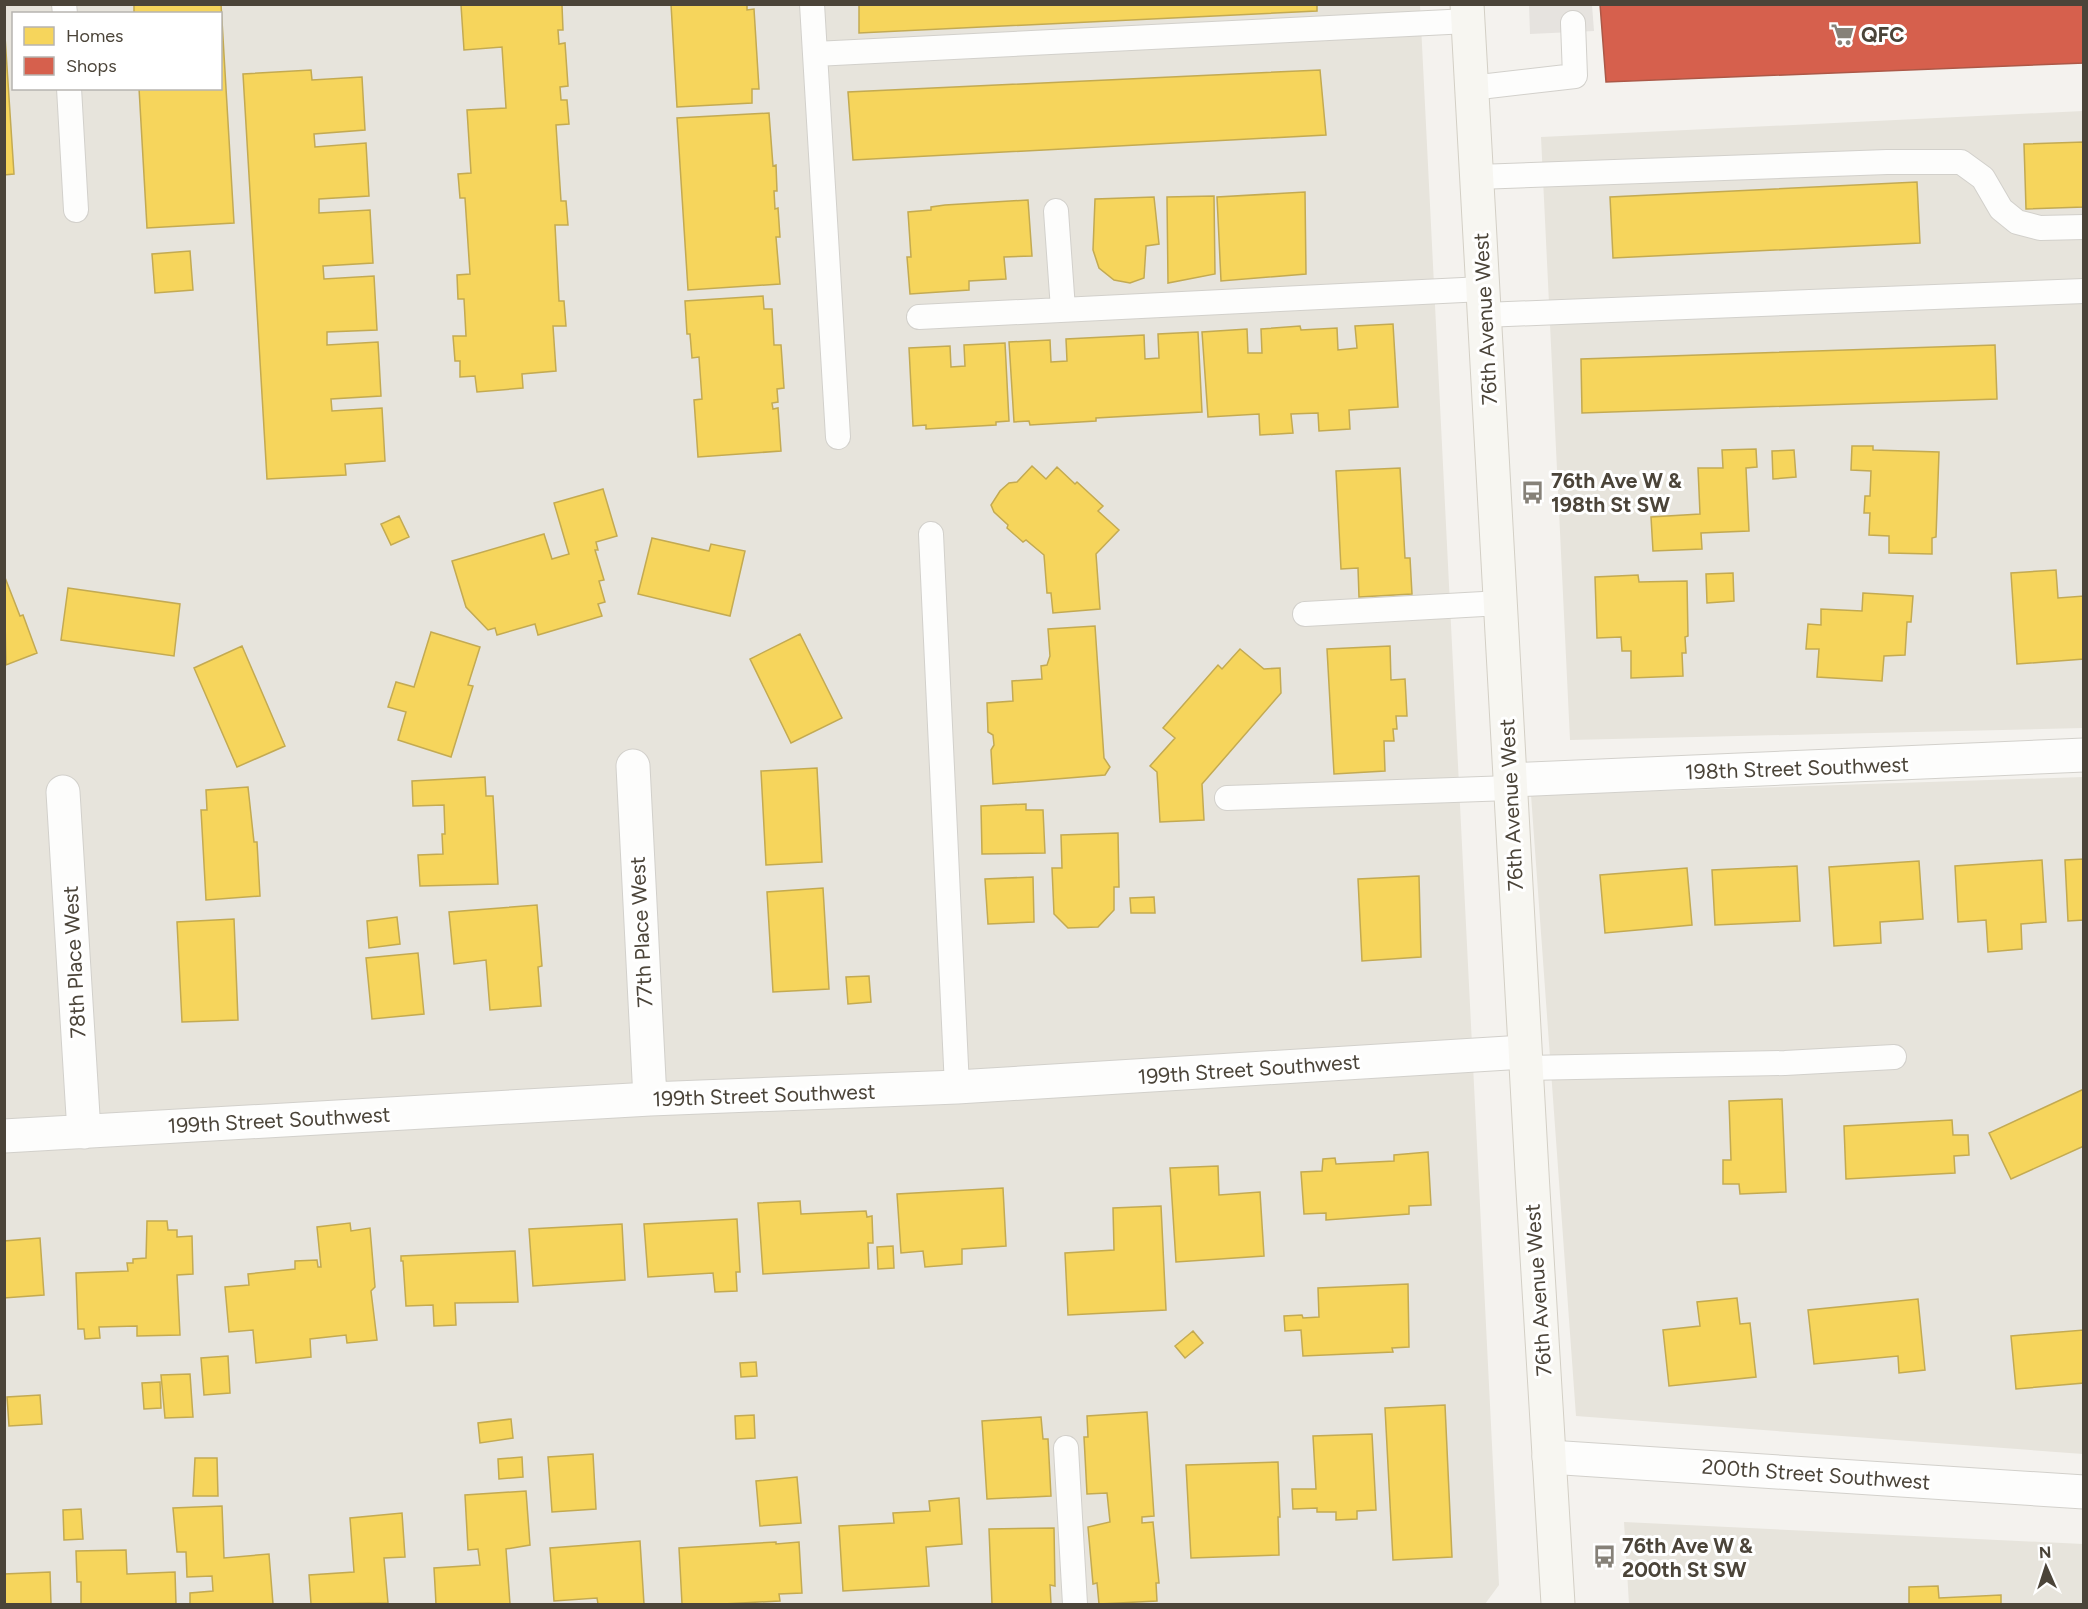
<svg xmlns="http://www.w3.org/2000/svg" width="2088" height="1609" viewBox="0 0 2088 1609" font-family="Figtree,sans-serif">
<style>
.residential{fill:#e7e4dc;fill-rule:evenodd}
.parking{fill:#e6e3df}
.homes{fill:#f6d55c;stroke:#c3aa52;stroke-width:1.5}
.shops{fill:#d6604d;stroke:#ac5847;stroke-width:1.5}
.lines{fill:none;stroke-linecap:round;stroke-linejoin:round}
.lane-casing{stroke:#d2d0cb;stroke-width:26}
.street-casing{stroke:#d2d0cb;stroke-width:35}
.secondary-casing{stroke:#d3cfc5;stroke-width:35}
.lane{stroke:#fdfdfc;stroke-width:24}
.street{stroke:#fdfdfc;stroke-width:33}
.secondary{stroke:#f7f6f1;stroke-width:33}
.labels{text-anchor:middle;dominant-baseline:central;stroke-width:6;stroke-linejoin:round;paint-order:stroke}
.poi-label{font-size:21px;font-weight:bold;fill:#4b4439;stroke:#fff;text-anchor:start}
.street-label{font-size:21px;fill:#4b4439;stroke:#fff}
</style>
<rect width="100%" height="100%" fill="#f4f2ee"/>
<path class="residential" d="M 5,5 L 1420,5 L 1499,1585 L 1485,1604 L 5,1604 ZM 14,14 L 220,14 L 220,88 L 14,88 Z
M 2083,111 L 2083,728 L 1570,740 L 1541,137 Z
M 2083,777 L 2083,1454 L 1576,1416 L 1531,795 Z
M 1624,1522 L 2083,1544 L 2083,1604 L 1629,1604 Z"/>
<path class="parking" d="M 1529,5 L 1592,5 L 1594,31 L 1530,34 Z"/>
<path class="homes" d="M 134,4 L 221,4 L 234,223 L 147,228 L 139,88 L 220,88 L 220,14 L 134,14 Z
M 448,4 L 562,5 L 563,30 L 558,30 L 559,44 L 565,43 L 568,86 L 560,87 L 561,100 L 567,100 L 569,124 L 556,125 L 561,201 L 566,201 L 568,225 L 555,225 L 559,301 L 564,301 L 566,326 L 553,326 L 556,371 L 522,374 L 523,388 L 477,392 L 475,376 L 460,377 L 460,361 L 455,361 L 453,336 L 466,336 L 464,299 L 458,299 L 457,275 L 470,274 L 465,198 L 460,198 L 458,174 L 471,173 L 467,110 L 506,108 L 502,47 L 464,50 L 461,5 Z
M 671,4 L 747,4 L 747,10 L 754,9 L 759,89 L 752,89 L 752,103 L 677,107 Z
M 859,4 L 1317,4 L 1317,11 L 859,33 Z
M 4,21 L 14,174 L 4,175 Z
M 311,70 L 312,80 L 362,77 L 365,130 L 314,134 L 315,147 L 366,143 L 369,196 L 319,199 L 319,213 L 370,210 L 373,263 L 323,266 L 324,279 L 374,276 L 377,330 L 327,332 L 327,345 L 378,342 L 381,396 L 331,399 L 332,411 L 382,408 L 385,461 L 345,464 L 346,475 L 267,479 L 243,74 Z
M 1320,70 L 1326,135 L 853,160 L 848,92 Z
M 769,113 L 773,166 L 776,165 L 777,191 L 774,191 L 775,209 L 778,208 L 780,237 L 776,237 L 780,284 L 688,290 L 677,118 Z
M 2084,142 L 2084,207 L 2026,209 L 2024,144 Z
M 1917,182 L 1920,243 L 1613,258 L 1610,197 Z
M 1305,192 L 1306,274 L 1221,281 L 1217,197 Z
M 1214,196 L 1215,274 L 1168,283 L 1167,197 Z
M 1154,197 L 1159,244 L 1146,246 L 1144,278 L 1130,283 L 1114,280 L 1099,268 L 1093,250 L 1095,199 Z
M 1028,200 L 1032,256 L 1004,257 L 1006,279 L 969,281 L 969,290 L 910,294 L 907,257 L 911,257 L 908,212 L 931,210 L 931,207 L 945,205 Z
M 190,251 L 193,290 L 155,293 L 152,254 Z
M 763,296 L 764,309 L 772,309 L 774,345 L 781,345 L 784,388 L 777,389 L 778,402 L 772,403 L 773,409 L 778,408 L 781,451 L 698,457 L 694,400 L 702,399 L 699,357 L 692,358 L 690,334 L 687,334 L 685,301 Z
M 1393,324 L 1398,407 L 1349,410 L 1350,429 L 1319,431 L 1318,413 L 1291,414 L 1293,433 L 1260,435 L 1259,414 L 1208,417 L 1202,332 L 1247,329 L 1248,353 L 1262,353 L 1261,329 L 1300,326 L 1301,330 L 1337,328 L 1338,350 L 1357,348 L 1355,326 Z
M 1198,332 L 1202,412 L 1096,418 L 1096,421 L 1030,425 L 1029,421 L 1014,422 L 1009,342 L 1050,340 L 1051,362 L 1067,361 L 1066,339 L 1144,335 L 1145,359 L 1159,358 L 1158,334 Z
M 1005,343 L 1009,421 L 996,422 L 996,425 L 926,429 L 926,425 L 913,426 L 909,348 L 950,346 L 951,367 L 965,366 L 964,345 Z
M 1995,345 L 1997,399 L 1582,413 L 1581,359 Z
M 1852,446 L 1873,446 L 1873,450 L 1939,452 L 1936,537 L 1932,538 L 1932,554 L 1889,553 L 1889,536 L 1869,535 L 1870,513 L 1864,513 L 1865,496 L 1870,496 L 1871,471 L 1851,470 Z
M 1756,449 L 1757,467 L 1746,468 L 1749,531 L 1701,533 L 1702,549 L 1653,551 L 1651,517 L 1700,514 L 1698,468 L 1723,468 L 1722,450 Z
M 1794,450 L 1796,477 L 1773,479 L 1772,451 Z
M 1032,466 L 1046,479 L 1057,467 L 1075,484 L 1077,482 L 1103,506 L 1098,511 L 1119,530 L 1096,554 L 1100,609 L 1053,613 L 1051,593 L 1047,593 L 1044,555 L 1026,540 L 1023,542 L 1007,528 L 1008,525 L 994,512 L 991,505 L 1000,491 L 1009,483 L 1017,482 Z
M 1400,468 L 1405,558 L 1410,558 L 1412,594 L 1359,597 L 1358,568 L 1341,569 L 1336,471 Z
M 603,489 L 617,536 L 596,542 L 598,550 L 595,550 L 604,580 L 599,581 L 605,602 L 598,604 L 602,616 L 538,635 L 535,624 L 497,635 L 495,628 L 488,630 L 466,607 L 452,561 L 544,534 L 552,559 L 569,554 L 554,503 Z
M 399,516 L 409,537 L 391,545 L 381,524 Z
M 652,538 L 709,551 L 711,544 L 745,551 L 730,616 L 638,594 Z
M 2056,570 L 2058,598 L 2084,596 L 2084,659 L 2017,664 L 2011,573 Z
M 1733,573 L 1734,601 L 1707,603 L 1706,574 Z
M 4,575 L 20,616 L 23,615 L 37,653 L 6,665 Z
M 1638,575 L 1639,582 L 1687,581 L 1688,636 L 1685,637 L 1686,653 L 1682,653 L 1683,676 L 1631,678 L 1631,651 L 1622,651 L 1621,637 L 1597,638 L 1595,577 Z
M 68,588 L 180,604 L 174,656 L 61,640 Z
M 1863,593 L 1913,596 L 1911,622 L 1907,622 L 1905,655 L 1884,656 L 1882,681 L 1817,677 L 1819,649 L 1806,649 L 1808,624 L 1821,625 L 1821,609 L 1862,611 Z
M 1095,626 L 1104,758 L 1110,767 L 1105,775 L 993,784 L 991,750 L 994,745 L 993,735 L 988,732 L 987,703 L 1013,701 L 1012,681 L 1042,679 L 1041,666 L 1047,665 L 1050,656 L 1048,629 Z
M 431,632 L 480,647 L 468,685 L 473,686 L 451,757 L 398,740 L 406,712 L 388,707 L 396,682 L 414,687 Z
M 800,634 L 842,718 L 791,743 L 750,659 Z
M 242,646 L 285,746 L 237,767 L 194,668 Z
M 1390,646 L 1391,680 L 1405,679 L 1407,716 L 1396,716 L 1397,729 L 1393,729 L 1394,741 L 1384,741 L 1385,771 L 1334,774 L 1327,649 Z
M 1240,649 L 1264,669 L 1280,668 L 1281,693 L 1202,784 L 1204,820 L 1160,822 L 1157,772 L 1150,766 L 1175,738 L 1163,728 L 1218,665 L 1222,669 Z
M 817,768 L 822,862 L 766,865 L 761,771 Z
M 485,777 L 486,796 L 493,796 L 498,884 L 420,886 L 418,855 L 443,854 L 442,834 L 445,834 L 444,805 L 413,806 L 412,781 Z
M 248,787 L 254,842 L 257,842 L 260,896 L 206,900 L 201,810 L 207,810 L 206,790 Z
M 1026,804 L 1026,810 L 1043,810 L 1045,853 L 982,854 L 981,806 Z
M 1118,833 L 1119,887 L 1114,887 L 1114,910 L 1098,927 L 1068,928 L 1054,914 L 1052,868 L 1062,868 L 1061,835 Z
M 2084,859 L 2084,920 L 2068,921 L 2065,860 Z
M 2042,860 L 2046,922 L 2021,924 L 2022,949 L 1988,952 L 1986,920 L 1958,922 L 1955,866 Z
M 1919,861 L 1923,919 L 1880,922 L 1881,943 L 1834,946 L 1829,867 Z
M 1797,866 L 1800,921 L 1715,925 L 1712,870 Z
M 1687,868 L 1692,925 L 1605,933 L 1600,875 Z
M 1419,876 L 1421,957 L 1362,961 L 1358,879 Z
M 1033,877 L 1034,922 L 988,924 L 985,879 Z
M 823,888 L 829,989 L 773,992 L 767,892 Z
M 1154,897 L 1155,913 L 1131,913 L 1130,898 Z
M 537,905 L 542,966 L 538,967 L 541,1006 L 490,1010 L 486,960 L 454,964 L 449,912 Z
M 397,917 L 400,944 L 369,948 L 367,921 Z
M 234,919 L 238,1020 L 182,1022 L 177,922 Z
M 418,953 L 424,1014 L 372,1019 L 366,958 Z
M 869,976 L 871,1002 L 848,1004 L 846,977 Z
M 2084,1089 L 2084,1146 L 2011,1179 L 1989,1133 Z
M 1782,1099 L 1786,1192 L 1740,1194 L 1739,1184 L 1723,1184 L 1723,1160 L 1731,1160 L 1729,1101 Z
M 1952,1120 L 1953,1135 L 1968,1135 L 1969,1155 L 1954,1156 L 1955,1173 L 1846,1179 L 1844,1126 Z
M 1428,1152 L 1431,1205 L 1409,1206 L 1409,1214 L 1326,1220 L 1326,1213 L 1304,1214 L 1301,1172 L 1322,1171 L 1323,1159 L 1335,1158 L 1336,1164 L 1394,1161 L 1394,1155 Z
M 1218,1166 L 1219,1195 L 1260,1192 L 1264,1256 L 1176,1262 L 1170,1168 Z
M 1003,1188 L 1006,1246 L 962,1249 L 962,1264 L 925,1267 L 923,1251 L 901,1253 L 897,1194 Z
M 800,1201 L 801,1214 L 866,1211 L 867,1217 L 872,1216 L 873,1243 L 868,1243 L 869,1268 L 763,1274 L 758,1203 Z
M 1161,1206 L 1166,1310 L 1068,1315 L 1065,1253 L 1114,1250 L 1113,1208 Z
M 737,1219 L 740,1272 L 736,1272 L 737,1291 L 715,1292 L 713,1273 L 648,1277 L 644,1224 Z
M 147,1221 L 167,1221 L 168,1230 L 177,1230 L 177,1237 L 192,1236 L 193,1274 L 177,1275 L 180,1335 L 137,1336 L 137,1326 L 99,1327 L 100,1338 L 85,1339 L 84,1329 L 78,1329 L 76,1273 L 128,1271 L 127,1263 L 133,1263 L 133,1259 L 146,1258 Z
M 350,1223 L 351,1231 L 370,1228 L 375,1287 L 371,1291 L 377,1340 L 347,1343 L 346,1335 L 310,1339 L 311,1357 L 256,1363 L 253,1330 L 229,1332 L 225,1287 L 249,1285 L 248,1274 L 295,1269 L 295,1261 L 317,1260 L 318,1267 L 321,1267 L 317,1227 Z
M 622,1224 L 625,1280 L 533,1286 L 529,1229 Z
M 40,1238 L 44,1295 L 4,1298 L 4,1241 Z
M 893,1246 L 894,1268 L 878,1269 L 877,1247 Z
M 515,1251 L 518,1302 L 455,1303 L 456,1325 L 434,1326 L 433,1305 L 406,1306 L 403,1261 L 401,1261 L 401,1256 Z
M 1408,1284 L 1409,1347 L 1392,1348 L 1393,1352 L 1303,1356 L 1301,1330 L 1285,1331 L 1284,1316 L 1302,1315 L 1303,1318 L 1319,1317 L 1318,1288 Z
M 1737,1298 L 1740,1324 L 1750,1323 L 1756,1377 L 1669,1386 L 1663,1330 L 1700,1326 L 1697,1302 Z
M 1918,1299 L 1925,1370 L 1899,1373 L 1898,1356 L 1814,1364 L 1808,1310 Z
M 2084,1330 L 2084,1383 L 2016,1389 L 2011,1336 Z
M 1193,1331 L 1203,1343 L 1185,1358 L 1175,1346 Z
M 228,1356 L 230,1393 L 204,1395 L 201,1358 Z
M 756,1362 L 757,1376 L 741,1377 L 740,1363 Z
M 190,1374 L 193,1417 L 165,1418 L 161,1375 Z
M 160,1382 L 161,1408 L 144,1409 L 142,1383 Z
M 40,1395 L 42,1424 L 9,1426 L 7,1397 Z
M 1445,1405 L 1452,1557 L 1393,1560 L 1385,1408 Z
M 1147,1412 L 1154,1516 L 1142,1517 L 1142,1523 L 1153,1522 L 1159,1583 L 1156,1583 L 1157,1601 L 1099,1604 L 1097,1583 L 1093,1584 L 1088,1527 L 1110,1522 L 1107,1493 L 1087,1494 L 1084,1437 L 1088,1437 L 1087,1416 Z
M 754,1415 L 755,1438 L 736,1439 L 735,1416 Z
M 1041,1417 L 1043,1439 L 1048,1439 L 1051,1496 L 987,1499 L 982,1421 Z
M 511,1419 L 513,1438 L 480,1443 L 478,1423 Z
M 1372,1434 L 1376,1510 L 1357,1511 L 1357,1519 L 1336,1520 L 1336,1512 L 1317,1512 L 1317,1508 L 1293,1509 L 1292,1489 L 1316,1489 L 1313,1436 Z
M 593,1454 L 596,1509 L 552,1512 L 548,1457 Z
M 522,1457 L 523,1477 L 499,1479 L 498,1459 Z
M 195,1458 L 217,1458 L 218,1496 L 193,1496 Z
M 1278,1462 L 1280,1517 L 1278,1517 L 1279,1555 L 1191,1558 L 1186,1465 Z
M 797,1477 L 801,1523 L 760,1526 L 756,1481 Z
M 526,1491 L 530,1545 L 506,1549 L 510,1604 L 436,1604 L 434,1568 L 480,1565 L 478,1549 L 468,1550 L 465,1495 Z
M 959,1498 L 962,1544 L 926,1547 L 929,1586 L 843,1591 L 839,1526 L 894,1523 L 893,1513 L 930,1511 L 929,1501 Z
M 222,1506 L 224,1558 L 269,1554 L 273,1604 L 190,1604 L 190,1593 L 213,1591 L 212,1576 L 187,1577 L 186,1552 L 177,1552 L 173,1508 Z
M 81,1509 L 83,1539 L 64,1540 L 63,1510 Z
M 402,1513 L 405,1557 L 384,1558 L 388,1603 L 311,1604 L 309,1575 L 354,1572 L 350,1518 Z
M 1054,1528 L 1055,1586 L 1050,1585 L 1051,1604 L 992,1604 L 989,1529 Z
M 640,1541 L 644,1604 L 598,1604 L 597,1598 L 554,1601 L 550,1548 Z
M 776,1542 L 776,1544 L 799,1542 L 802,1593 L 779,1594 L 780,1601 L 723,1604 L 682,1604 L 679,1548 Z
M 126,1550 L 127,1574 L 175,1572 L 176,1604 L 81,1604 L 81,1582 L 77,1582 L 76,1551 Z
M 50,1572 L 51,1604 L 4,1604 L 4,1574 Z
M 1938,1586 L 1939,1598 L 2001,1595 L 2001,1604 L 1909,1604 L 1909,1587 Z"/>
<path class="shops" d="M 1600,4 L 2084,4 L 2084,63 L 1606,82 Z"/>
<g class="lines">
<defs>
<path id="lane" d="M 64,4 L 65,14
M 812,4 L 838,437
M 815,54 L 1468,21
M 69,88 L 76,210
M 1471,88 L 1575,76 L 1573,23
M 1477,177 L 1887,162 L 1961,162 L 1983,178 L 2001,209 L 2017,222 L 2040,228 L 2084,227
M 1056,211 L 1063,309
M 1484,315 L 2084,291
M 919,317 L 1483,289
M 931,534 L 957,1087
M 1305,614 L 1501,603
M 1227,798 L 1510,788
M 1525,1068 L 1785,1063 L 1894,1057
M 1066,1448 L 1075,1604"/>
<path id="street" d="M 633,766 L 650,1099
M 1510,780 L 2084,755
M 63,792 L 84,1132
M 4,1136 L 650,1099 L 957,1087 L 1524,1052
M 1549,1457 L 2084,1492"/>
<path id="secondary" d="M 1467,4 C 1498,538 1524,1071 1558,1604"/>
</defs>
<use href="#lane" class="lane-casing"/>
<use href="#street" class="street-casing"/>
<use href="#secondary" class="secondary-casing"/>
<use href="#lane" class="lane"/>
<use href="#street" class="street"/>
<use href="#secondary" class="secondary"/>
</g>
<defs>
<symbol id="supermarket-bare" viewBox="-9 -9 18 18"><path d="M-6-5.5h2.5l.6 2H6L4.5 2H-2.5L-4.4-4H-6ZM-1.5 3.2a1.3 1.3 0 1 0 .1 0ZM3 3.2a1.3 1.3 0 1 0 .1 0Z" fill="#868178" stroke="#fff" stroke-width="2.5" paint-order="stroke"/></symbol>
<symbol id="bus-bare" viewBox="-9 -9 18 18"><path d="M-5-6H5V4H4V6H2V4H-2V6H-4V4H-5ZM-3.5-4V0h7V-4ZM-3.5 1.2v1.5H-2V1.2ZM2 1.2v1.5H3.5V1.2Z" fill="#868178" stroke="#fff" stroke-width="2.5" paint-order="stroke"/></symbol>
</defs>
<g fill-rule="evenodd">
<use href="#supermarket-bare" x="1826" y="18" width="33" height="33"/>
<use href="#bus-bare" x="1516" y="476" width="33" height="33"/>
<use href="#bus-bare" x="1588" y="1540" width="33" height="33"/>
</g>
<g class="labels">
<g class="poi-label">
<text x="1861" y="34">QFC</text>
<text x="1551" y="480">76th Ave W &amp;<tspan x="1551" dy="24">198th St SW</tspan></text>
<text x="1622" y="1545">76th Ave W &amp;<tspan x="1622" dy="24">200th St SW</tspan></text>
</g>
<g class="street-label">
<text transform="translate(1485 319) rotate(-93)">76th Avenue West</text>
<text transform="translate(1797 768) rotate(-2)">198th Street Southwest</text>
<text transform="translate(1511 805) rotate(-93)">76th Avenue West</text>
<text transform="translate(641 932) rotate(-93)">77th Place West</text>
<text transform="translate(74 962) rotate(-93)">78th Place West</text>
<text transform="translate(1249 1069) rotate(-4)">199th Street Southwest</text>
<text transform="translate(764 1095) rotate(-2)">199th Street Southwest</text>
<text transform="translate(279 1120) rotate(-3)">199th Street Southwest</text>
<text transform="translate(1538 1290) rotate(-94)">76th Avenue West</text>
<text transform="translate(1816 1474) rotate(4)">200th Street Southwest</text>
</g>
</g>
<rect width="2088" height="1609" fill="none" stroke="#4b4439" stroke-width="12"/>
<rect x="12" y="12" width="210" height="78" fill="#ffffff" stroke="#b7b4b0" stroke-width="1.5"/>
<rect x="24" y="27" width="30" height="18" fill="#f6d55c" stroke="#b7b4b0" stroke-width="1.5"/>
<text x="66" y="42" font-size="18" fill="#4b4439">Homes</text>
<rect x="24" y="57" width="30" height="18" fill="#d6604d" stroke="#b7b4b0" stroke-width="1.5"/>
<text x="66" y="72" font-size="18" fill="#4b4439">Shops</text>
<g transform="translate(2046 1567) rotate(357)" stroke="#ffffff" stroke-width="4.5" paint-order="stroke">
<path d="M0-4.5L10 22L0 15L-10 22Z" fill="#4b4439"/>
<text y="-9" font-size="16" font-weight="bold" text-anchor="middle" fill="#4b4439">N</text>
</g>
</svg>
